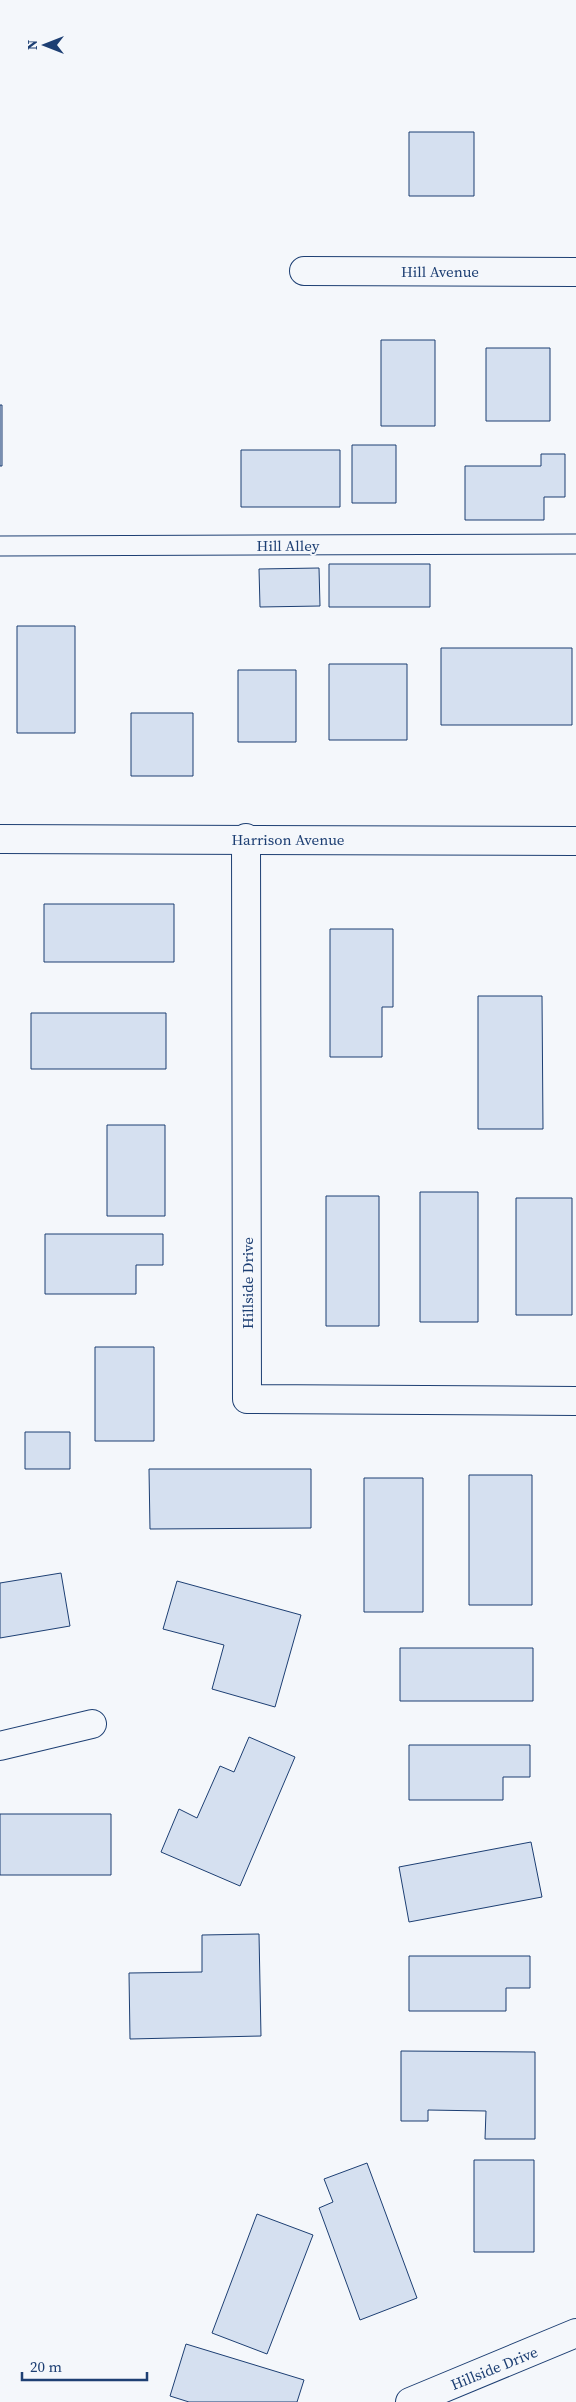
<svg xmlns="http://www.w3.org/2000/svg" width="576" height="2402" viewBox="0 0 576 2402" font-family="'Source Serif 4',serif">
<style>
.building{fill:#d5e0f0;stroke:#1d3f73}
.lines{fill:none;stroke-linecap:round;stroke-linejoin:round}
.service-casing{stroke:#1d3f73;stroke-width:21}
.minor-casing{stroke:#1d3f73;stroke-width:30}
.secondary-casing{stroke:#1d3f73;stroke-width:30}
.service{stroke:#f4f7fb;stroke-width:19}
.minor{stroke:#f4f7fb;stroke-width:28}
.secondary{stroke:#f4f7fb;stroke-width:28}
.labels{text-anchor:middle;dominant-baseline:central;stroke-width:4;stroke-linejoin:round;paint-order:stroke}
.street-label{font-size:15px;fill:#1d3f73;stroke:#f4f7fb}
</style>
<rect width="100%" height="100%" fill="#f4f7fb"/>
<path class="building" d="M 409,132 L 474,132 L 474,196 L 409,196 Z
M 381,340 L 435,340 L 435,426 L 381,426 Z
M 486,348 L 550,348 L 550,421 L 486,421 Z
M 0,405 L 2,405 L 2,466 L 0,466 Z
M 352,445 L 396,445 L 396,503 L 352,503 Z
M 241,450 L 340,450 L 340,507 L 241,507 Z
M 541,454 L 565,454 L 565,497 L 544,497 L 544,520 L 465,520 L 465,466 L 541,466 Z
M 329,564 L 430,564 L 430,607 L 329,607 Z
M 319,568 L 320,606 L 260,607 L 259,569 Z
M 17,626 L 75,626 L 75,733 L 17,733 Z
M 441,648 L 572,648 L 572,725 L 441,725 Z
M 329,664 L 407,664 L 407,740 L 329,740 Z
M 238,670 L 296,670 L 296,742 L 238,742 Z
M 131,713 L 193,713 L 193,776 L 131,776 Z
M 44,904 L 174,904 L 174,962 L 44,962 Z
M 330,929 L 393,929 L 393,1007 L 382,1007 L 382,1057 L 330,1057 Z
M 478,996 L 542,996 L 543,1129 L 478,1129 Z
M 31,1013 L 166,1013 L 166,1069 L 31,1069 Z
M 107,1125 L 165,1125 L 165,1216 L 107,1216 Z
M 420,1192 L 478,1192 L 478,1322 L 420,1322 Z
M 326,1196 L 379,1196 L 379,1326 L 326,1326 Z
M 516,1198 L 572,1198 L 572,1315 L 516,1315 Z
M 45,1234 L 163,1234 L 163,1265 L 136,1265 L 136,1294 L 45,1294 Z
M 95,1347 L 154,1347 L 154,1441 L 95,1441 Z
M 25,1432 L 70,1432 L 70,1469 L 25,1469 Z
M 149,1469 L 311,1469 L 311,1528 L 150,1529 Z
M 469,1475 L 532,1475 L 532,1605 L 469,1605 Z
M 364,1478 L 423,1478 L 423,1612 L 364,1612 Z
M 61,1573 L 70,1626 L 0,1638 L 0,1583 Z
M 177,1581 L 301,1615 L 275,1707 L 212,1689 L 224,1645 L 163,1629 Z
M 400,1648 L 533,1648 L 533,1701 L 400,1701 Z
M 249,1737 L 295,1757 L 240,1886 L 161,1852 L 179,1809 L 197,1818 L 220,1766 L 234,1772 Z
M 409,1745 L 530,1745 L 530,1777 L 503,1777 L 503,1800 L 409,1800 Z
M 0,1814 L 111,1814 L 111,1875 L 0,1875 Z
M 531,1842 L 542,1897 L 409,1922 L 399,1867 Z
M 259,1934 L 261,2036 L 130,2039 L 129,1973 L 202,1972 L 202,1935 Z
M 409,1956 L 530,1956 L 530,1988 L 506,1988 L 506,2011 L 409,2011 Z
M 401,2051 L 535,2052 L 535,2139 L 485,2139 L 486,2111 L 428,2110 L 428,2121 L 401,2121 Z
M 474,2160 L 534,2160 L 534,2252 L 474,2252 Z
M 367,2163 L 417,2298 L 360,2320 L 319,2208 L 333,2202 L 324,2179 Z
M 257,2214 L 313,2235 L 267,2354 L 212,2333 Z
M 186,2344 L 304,2380 L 297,2402 L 189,2402 L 170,2396 Z"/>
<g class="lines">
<defs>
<path id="service" d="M 0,546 L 576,544"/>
<path id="minor" d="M 304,271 L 576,272
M 246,838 L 247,1399 L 576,1401
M 0,1746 L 92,1724
M 410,2402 L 576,2333"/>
<path id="secondary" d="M 0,839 L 576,841"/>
</defs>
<use href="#service" class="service-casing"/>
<use href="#minor" class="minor-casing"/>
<use href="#secondary" class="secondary-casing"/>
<use href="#service" class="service"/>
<use href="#minor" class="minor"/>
<use href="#secondary" class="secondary"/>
</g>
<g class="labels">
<g class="street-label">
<text x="440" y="271">Hill Avenue</text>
<text x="288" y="545">Hill Alley</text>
<text x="288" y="839">Harrison Avenue</text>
<text transform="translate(247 1283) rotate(-90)">Hillside Drive</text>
<text transform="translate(494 2368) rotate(-22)">Hillside Drive</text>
</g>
</g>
<g transform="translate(45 45) rotate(270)" stroke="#f4f7fb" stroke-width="4" paint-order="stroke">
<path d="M0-4L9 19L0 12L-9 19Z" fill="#1d3f73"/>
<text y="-8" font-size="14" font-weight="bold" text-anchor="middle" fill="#1d3f73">N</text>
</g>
<path d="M22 2372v8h125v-8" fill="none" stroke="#1d3f73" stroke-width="2.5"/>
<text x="30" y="2372" font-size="15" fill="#1d3f73" stroke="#f4f7fb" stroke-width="4" paint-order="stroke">20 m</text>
</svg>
